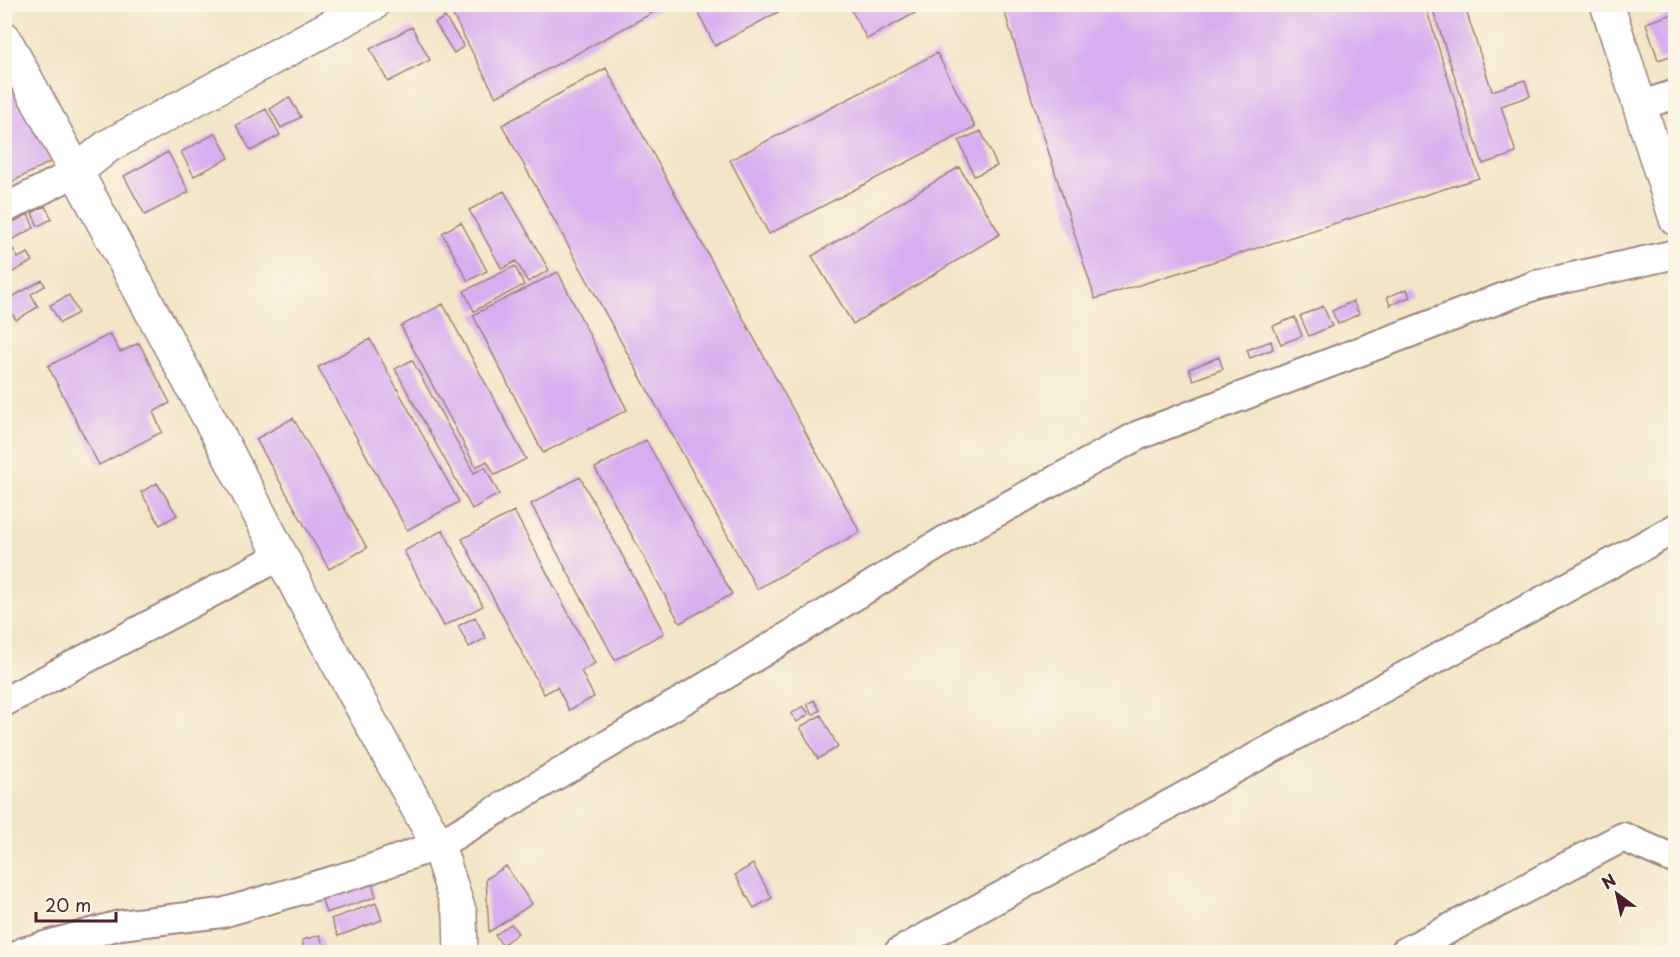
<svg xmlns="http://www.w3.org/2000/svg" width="1680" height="957" viewBox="0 0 1680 957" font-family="'Playpen Sans',sans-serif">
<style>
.building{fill:#d7aef0}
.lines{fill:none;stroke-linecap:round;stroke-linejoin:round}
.minor-casing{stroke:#9e827a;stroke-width:32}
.tertiary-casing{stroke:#9e827a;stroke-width:36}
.minor{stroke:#fff;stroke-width:28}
.tertiary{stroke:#fff;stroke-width:33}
</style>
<rect width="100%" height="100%" fill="#fcf5e5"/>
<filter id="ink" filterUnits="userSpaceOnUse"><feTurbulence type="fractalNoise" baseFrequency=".0167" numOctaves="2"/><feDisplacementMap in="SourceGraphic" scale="12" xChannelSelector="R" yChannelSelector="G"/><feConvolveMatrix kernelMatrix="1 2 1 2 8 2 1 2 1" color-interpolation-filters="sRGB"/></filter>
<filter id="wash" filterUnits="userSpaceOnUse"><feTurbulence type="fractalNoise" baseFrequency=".008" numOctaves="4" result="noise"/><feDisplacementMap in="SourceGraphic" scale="24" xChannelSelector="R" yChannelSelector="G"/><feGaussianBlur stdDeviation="1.35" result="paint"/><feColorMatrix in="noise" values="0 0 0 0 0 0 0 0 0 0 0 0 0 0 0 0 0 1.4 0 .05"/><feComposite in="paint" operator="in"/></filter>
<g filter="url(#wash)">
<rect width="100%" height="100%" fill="#f2e5c8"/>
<g id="blocks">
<path class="building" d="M 447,4 L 669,4 L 496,97 Z
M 694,4 L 793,4 L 715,46 Z
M 848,4 L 932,4 L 867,39 Z
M 1002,4 L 1425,4 L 1479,178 L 1095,299 Z
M 1431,4 L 1464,4 L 1492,91 L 1525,80 L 1530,96 L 1501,106 L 1516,153 L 1483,164 Z
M 1676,13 L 1676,54 L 1658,60 L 1646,23 Z
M 445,17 L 464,46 L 454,53 L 435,23 Z
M 412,27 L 430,60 L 388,82 L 370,49 Z
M 937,53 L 975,127 L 769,234 L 730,160 Z
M 4,67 L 54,160 L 4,186 Z
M 606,68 L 860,532 L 757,589 L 502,125 Z
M 289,97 L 301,117 L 281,128 L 270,109 Z
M 266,109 L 280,135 L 251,151 L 236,125 Z
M 981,131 L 997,166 L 974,176 L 959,141 Z
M 216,133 L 229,158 L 194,176 L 181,152 Z
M 168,152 L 189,192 L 145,215 L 124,176 Z
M 959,167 L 1000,234 L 853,324 L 812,256 Z
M 504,191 L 549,270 L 528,282 L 516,261 L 502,269 L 469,210 Z
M 45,206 L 52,219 L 38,226 L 32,213 Z
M 28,214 L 34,228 L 4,244 L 4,227 Z
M 461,222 L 487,271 L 468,281 L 442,233 Z
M 13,249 L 18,258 L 28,253 L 33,261 L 4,277 L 4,254 Z
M 515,266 L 524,285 L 474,311 L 464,291 Z
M 558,272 L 627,410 L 543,453 L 473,315 Z
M 42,280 L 45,286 L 31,294 L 38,307 L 16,320 L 4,300 L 4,285 L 12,297 Z
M 1407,289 L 1410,297 L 1390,305 L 1387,297 Z
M 69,295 L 78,313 L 60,323 L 50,305 Z
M 1353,301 L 1359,314 L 1338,324 L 1332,311 Z
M 443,304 L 526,459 L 495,475 L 487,461 L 476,467 L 401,326 Z
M 1323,306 L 1332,326 L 1309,336 L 1300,316 Z
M 1295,317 L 1302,336 L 1281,344 L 1273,326 Z
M 110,334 L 120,352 L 139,343 L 170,403 L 153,412 L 162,432 L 99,465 L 48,366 Z
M 370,339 L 459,502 L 407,530 L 318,367 Z
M 1271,341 L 1273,349 L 1250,358 L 1247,350 Z
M 1219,357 L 1223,369 L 1193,380 L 1189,369 Z
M 412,360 L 474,473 L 485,467 L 499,494 L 472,509 L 395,369 Z
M 293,418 L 367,548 L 329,569 L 256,439 Z
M 646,440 L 732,594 L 680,623 L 595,468 Z
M 580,477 L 664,633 L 615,660 L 531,504 Z
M 157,483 L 177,515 L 160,525 L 141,492 Z
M 514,511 L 595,663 L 581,671 L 594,697 L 569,710 L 557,687 L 544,694 L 462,539 Z
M 443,530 L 483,606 L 444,626 L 404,551 Z
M 475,617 L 486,638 L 469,647 L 458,626 Z
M 814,700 L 820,710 L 813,715 L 807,704 Z
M 803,706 L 809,714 L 797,722 L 791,714 Z
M 821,715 L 838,747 L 818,759 L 800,727 Z
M 753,864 L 772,898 L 754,908 L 735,875 Z
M 506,866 L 532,904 L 489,932 L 486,879 Z
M 372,882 L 376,897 L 326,913 L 321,897 Z
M 376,903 L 382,920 L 338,936 L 331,919 Z
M 511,924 L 518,933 L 502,945 L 495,935 Z
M 320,935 L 325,952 L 305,952 L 302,940 Z"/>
</g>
</g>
<g filter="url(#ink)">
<use href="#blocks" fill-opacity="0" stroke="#9e827a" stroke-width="1.5"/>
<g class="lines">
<defs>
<path id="minor" d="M 1639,106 L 1676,94
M 4,209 L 76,172
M 4,702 L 282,555
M 23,952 L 120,925 L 222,913 L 359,873 L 438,845 L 712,683 L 949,538 L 1139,435 L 1536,285 L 1676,254
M 899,952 L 1676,528
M 1405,952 L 1623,837 L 1676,860"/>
<path id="tertiary" d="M 1607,4 L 1676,219
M 4,38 L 221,440 L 316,623 L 438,845 L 460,914 L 461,952
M 76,172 L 108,146 L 373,4"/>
</defs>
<use href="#minor" class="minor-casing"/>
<use href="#tertiary" class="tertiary-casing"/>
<use href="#minor" class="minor"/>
<use href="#tertiary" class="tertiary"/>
</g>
</g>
<rect width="1680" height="957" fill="none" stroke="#fcf5e5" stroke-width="24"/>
<g transform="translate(1617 894) rotate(327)" stroke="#fcf5e5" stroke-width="4.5" paint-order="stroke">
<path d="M0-4.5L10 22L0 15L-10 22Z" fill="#4a1f2b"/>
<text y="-9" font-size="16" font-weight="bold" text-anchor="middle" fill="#4a1f2b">N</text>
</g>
<path d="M36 912v9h80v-9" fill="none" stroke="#4a1f2b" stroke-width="3"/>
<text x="45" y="912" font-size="18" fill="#4a1f2b" stroke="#fcf5e5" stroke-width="4.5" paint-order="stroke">20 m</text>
</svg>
